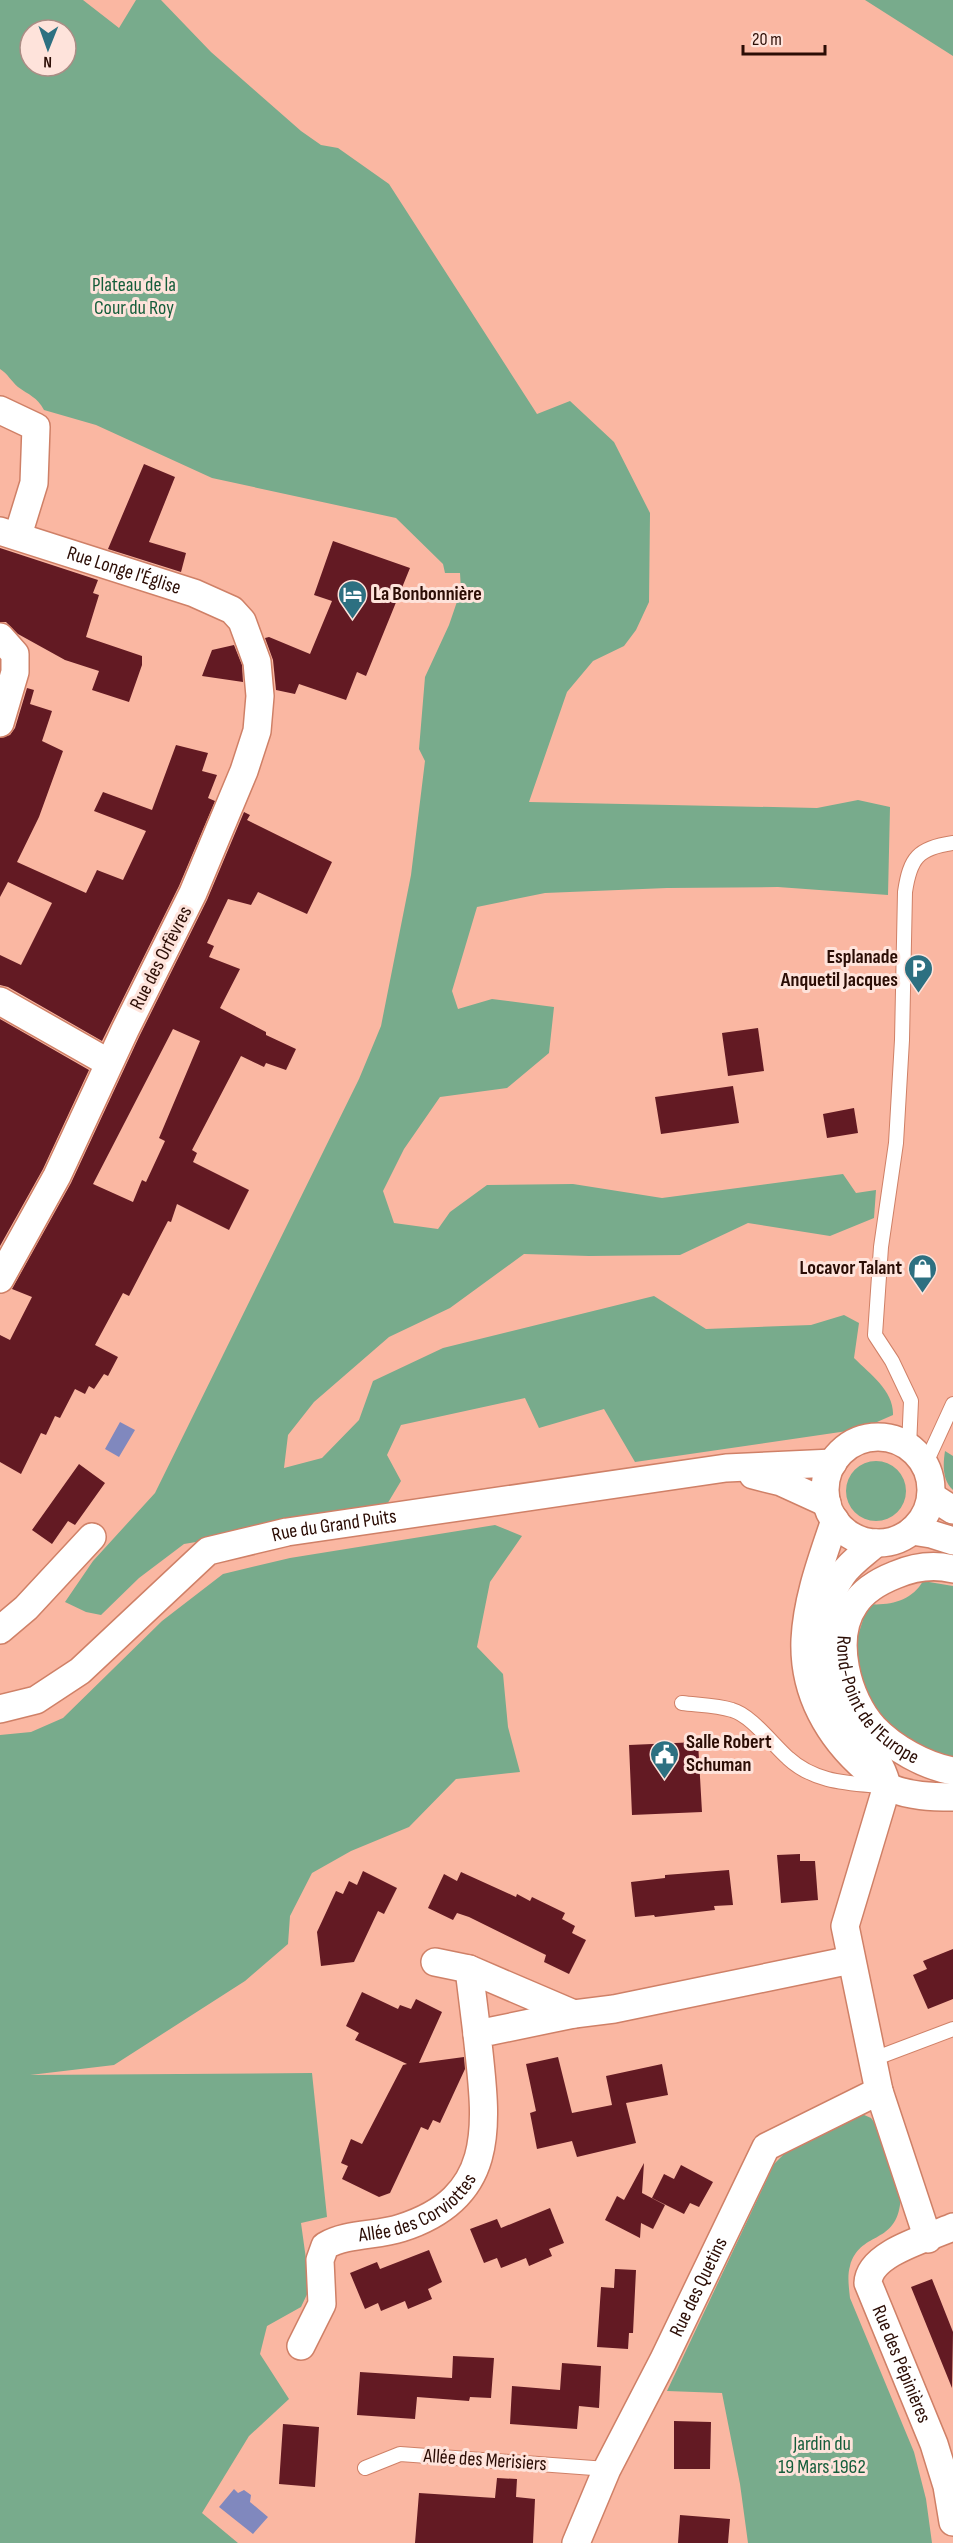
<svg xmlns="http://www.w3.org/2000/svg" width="953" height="2543" viewBox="0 0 953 2543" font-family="'Sofia Sans Condensed',sans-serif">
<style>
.green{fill:#78ab8c;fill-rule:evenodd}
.water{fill:#8088be}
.building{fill:#631a23;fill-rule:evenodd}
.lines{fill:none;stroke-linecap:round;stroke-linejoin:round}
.service-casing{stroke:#cf8067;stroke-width:16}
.minor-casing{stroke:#cf8067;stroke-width:30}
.service{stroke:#fff;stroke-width:14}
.minor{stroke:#fff;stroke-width:27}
.labels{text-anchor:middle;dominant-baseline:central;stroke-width:6;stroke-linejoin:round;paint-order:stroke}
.park-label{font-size:20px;fill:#145d3a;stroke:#fee3db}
.street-label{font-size:20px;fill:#2b0d05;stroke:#fee3db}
.poi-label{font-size:20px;font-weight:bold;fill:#2b0d05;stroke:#fee3db;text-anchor:start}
</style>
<rect width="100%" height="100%" fill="#fab7a2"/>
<path class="green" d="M 0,0 L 83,0 L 119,28 L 136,0 L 161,0 L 211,52 L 301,131 L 321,145 L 338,148 L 389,184 L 537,414 L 570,401 L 614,442 L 650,513 L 649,602 L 636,630 L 624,646 L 593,661 L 567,692 L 529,802 L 817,808 L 858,800 L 890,807 L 888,895 L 778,887 L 667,888 L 545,893 L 477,907 L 452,991 L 458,1009 L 492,999 L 554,1007 L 549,1053 L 507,1088 L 440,1097 L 404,1149 L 383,1191 L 394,1223 L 438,1229 L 450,1212 L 487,1185 L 573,1184 L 662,1198 L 843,1174 L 856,1193 L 876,1190 L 874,1218 L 830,1236 L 748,1223 L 680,1255 L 589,1256 L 524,1254 L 450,1308 L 389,1337 L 314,1402 L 288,1435 L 284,1468 L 322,1458 L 359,1420 L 373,1381 L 443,1348 L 654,1296 L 706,1329 L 811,1325 L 844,1315 L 859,1323 L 854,1358 C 871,1375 894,1391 893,1415 L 861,1429 L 635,1462 L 604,1409 L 539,1428 L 525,1398 L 401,1425 L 387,1455 L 401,1481 L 383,1511 L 184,1544 L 139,1578 L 101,1615 L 86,1612 L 65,1602 L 93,1561 L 155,1493 L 359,1079 L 381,1026 L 411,875 L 425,761 L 419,749 L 425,677 L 449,625 L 461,590 L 460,573 L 445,573 L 443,564 L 396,518 L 212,478 L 96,425 L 44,410 C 37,397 29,395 18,387 C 11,381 8,374 0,369 ZM 30,30 L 66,30 L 66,66 L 30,66 Z
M 865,0 L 953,0 L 953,56 Z
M 945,1451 L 953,1456 L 953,1490 C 942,1480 943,1464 945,1451 Z
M846 1491a30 30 0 1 1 60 0a30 30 0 1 1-60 0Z
M 495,1525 L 522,1536 L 490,1582 L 477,1647 L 503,1674 L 508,1727 L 520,1772 L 456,1779 L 409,1827 L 351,1851 L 312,1873 L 290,1916 L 288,1944 L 245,1981 L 114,2065 L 30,2075 L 312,2073 L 327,2217 L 301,2223 L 310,2288 L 301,2307 L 267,2326 L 260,2354 L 289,2399 L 249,2436 L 202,2513 L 238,2543 L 0,2543 L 0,1735 L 31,1732 L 63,1718 L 162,1621 L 223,1574 L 290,1558 Z
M 923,1581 L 953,1586 L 953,1757 L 925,1753 L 888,1724 L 866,1694 L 855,1645 L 868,1604 C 889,1606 912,1601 923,1581 Z
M 862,2114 L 871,2118 L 877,2126 C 883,2144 902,2188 900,2205 C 894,2245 860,2231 850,2266 C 847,2276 849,2288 850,2298 L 914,2452 L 926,2499 L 932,2543 L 748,2543 L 740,2484 L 722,2393 L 667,2391 L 774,2164 L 784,2154 L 850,2116 Z"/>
<path class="water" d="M 120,1422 L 135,1430 L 119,1457 L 105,1449 Z
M 234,2489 L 238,2493 L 244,2490 L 251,2495 L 250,2502 L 268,2517 L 253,2534 L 219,2507 Z"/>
<path class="building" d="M 144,464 L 175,477 L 149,542 L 186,553 L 181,572 L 108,549 Z
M 333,541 L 410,568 L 366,676 L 357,672 L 346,700 L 299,684 L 295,694 L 276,690 L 273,660 L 265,638 L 269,637 L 310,654 L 332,601 L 314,595 Z
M 0,548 L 98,580 L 93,593 L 99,595 L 86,637 L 142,656 L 142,665 L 129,702 L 92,690 L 99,671 L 65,660 L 18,634 L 6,622 L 0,622 Z
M 234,645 L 242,665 L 243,682 L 202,676 L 212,650 Z
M 27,688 L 34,690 L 30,704 L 52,711 L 42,741 L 63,751 L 39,817 L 17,862 L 86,893 L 97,870 L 123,880 L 146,831 L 94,811 L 103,792 L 152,810 L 176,745 L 208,753 L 202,771 L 217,775 L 208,798 L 215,801 L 179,886 L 102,1041 L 8,987 L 0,985 L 0,955 L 21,965 L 52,903 L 8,882 L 0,897 L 0,738 L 10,735 L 15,728 Z
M 244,812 L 250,815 L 247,820 L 332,862 L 307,914 L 258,892 L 251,905 L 228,899 L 207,943 L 214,946 L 209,957 L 240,969 L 220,1008 L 266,1032 L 266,1035 L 296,1049 L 286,1070 L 266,1063 L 264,1067 L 241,1056 L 192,1150 L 197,1153 L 193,1162 L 249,1190 L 229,1230 L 177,1204 L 171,1222 L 168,1221 L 129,1296 L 123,1293 L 95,1345 L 118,1357 L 108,1376 L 104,1374 L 94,1389 L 89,1386 L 85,1394 L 75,1389 L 60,1418 L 55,1416 L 46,1435 L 41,1433 L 21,1474 L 0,1462 L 0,1335 L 10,1340 L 32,1297 L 12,1289 L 71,1183 L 139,1037 L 207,900 ZM 173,1029 L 200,1041 L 159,1138 L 165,1141 L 146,1182 L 142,1180 L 133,1202 L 93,1184 Z
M 0,1019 L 89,1070 L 43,1169 L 0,1246 Z
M 758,1028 L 764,1071 L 728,1076 L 722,1033 Z
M 733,1086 L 739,1123 L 661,1134 L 655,1097 Z
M 854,1108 L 858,1133 L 827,1138 L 823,1114 Z
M 79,1464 L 105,1483 L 75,1525 L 68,1521 L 52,1544 L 32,1530 Z
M 698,1742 L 702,1812 L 632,1815 L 629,1745 Z
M 800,1854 L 800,1861 L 815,1861 L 818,1900 L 781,1903 L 777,1855 Z
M 729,1870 L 733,1905 L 714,1906 L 715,1910 L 655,1917 L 654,1915 L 635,1917 L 631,1882 L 665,1878 L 665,1875 Z
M 363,1871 L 397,1888 L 384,1914 L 378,1911 L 354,1962 L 321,1966 L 317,1932 L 336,1891 L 343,1894 L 349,1881 L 357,1885 Z
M 461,1872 L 516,1897 L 517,1894 L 530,1901 L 532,1897 L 565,1913 L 562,1919 L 575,1926 L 572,1933 L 586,1940 L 569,1974 L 544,1962 L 546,1955 L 469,1917 L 457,1913 L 453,1920 L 428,1908 L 444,1874 L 457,1881 Z
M 953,1949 L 953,1999 L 928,2009 L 913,1975 L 927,1969 L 923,1961 Z
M 362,1992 L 398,2009 L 400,2005 L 411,2009 L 416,1999 L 442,2012 L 419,2063 L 464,2057 L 465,2069 L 440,2123 L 433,2120 L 428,2130 L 421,2127 L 390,2193 L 379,2197 L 342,2179 L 348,2166 L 341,2163 L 351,2139 L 362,2144 L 403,2065 L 407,2064 L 355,2040 L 359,2033 L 346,2026 Z
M 558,2057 L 572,2113 L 612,2105 L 606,2076 L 662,2064 L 668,2095 L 626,2103 L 636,2143 L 577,2157 L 572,2141 L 537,2149 L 530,2113 L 536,2111 L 526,2064 Z
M 644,2163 L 642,2193 L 665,2205 L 653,2229 L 641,2223 L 640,2238 L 605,2220 L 617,2196 L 624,2200 Z
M 681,2165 L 713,2182 L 699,2207 L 690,2203 L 684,2214 L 652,2198 L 664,2174 L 674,2179 Z
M 550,2208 L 564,2243 L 549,2249 L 552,2256 L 529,2266 L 526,2258 L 501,2268 L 497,2258 L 484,2263 L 470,2229 L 497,2219 L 501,2228 Z
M 429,2250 L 442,2282 L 428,2289 L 432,2299 L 408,2309 L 405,2301 L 381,2311 L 378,2303 L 365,2309 L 350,2273 L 377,2262 L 380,2269 Z
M 615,2269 L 636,2270 L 633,2333 L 629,2333 L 628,2349 L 597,2347 L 601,2287 L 614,2288 Z
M 932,2279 L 953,2332 L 952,2388 L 911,2287 Z
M 453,2356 L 494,2358 L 491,2398 L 470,2397 L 469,2401 L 417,2397 L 415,2419 L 357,2415 L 360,2372 L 452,2378 Z
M 562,2363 L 601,2366 L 599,2408 L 579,2406 L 577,2429 L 510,2424 L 512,2386 L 560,2390 Z
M 674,2421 L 711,2422 L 710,2469 L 674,2469 Z
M 283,2424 L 319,2427 L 315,2487 L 279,2484 Z
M 497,2478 L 517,2479 L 516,2497 L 535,2499 L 533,2543 L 415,2543 L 419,2493 L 495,2498 Z
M 680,2515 L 730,2519 L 728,2543 L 678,2543 Z"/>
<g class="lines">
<defs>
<path id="service" d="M 909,1447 L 911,1401 L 892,1361 L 875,1335 L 881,1247 L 896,1143 L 902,1040 L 905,892 C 910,858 918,848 953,843
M 925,1465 L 953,1404
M 682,1703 C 698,1705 717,1705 732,1710 C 751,1715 773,1745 788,1758 C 814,1782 846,1783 879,1786
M 871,2060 L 953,2029
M 365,2468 L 400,2454 L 607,2469"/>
<g id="minor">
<path d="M 0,410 L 36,427 L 34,483 L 18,535"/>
<path id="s1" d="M 0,531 L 194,593 L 232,610 L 242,621 L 257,662 L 260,696 L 257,731 L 244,771 L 193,893 L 125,1030 L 57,1176 L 0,1279"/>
<path d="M 0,637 L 15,654 L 15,672 L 0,723"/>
<path d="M 0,1001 L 109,1063"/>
<circle cx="878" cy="1490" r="53"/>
<path d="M 753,1475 L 781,1482 L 827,1503"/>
<path d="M 931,1496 L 953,1510"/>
<path d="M 835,1520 C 822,1559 807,1598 805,1640 C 803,1693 829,1738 868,1771 C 875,1777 882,1784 890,1788 C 910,1796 931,1797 953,1797"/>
<path d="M 912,1531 L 931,1534 L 953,1541"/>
<path d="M 876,1543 C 865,1553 851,1562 842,1575 C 814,1615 821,1681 845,1721 C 861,1747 879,1753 887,1786 L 845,1926 L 879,2091 L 928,2239"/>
<path id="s2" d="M 953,1569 C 933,1564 914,1567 895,1575 C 880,1581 864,1590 855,1604 C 831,1638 847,1699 874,1728 C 893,1748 925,1766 953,1771"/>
<path d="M 0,1630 L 26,1608 L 92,1537"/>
<path id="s3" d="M 0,1709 L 36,1700 L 80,1671 L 208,1551 L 287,1532 L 726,1468 L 833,1463"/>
<path d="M 435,1962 L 469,1969 L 574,2014"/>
<path d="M 469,1969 L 477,2034"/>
<path id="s4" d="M 953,2227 C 928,2238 869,2253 868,2283 L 934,2444 L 947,2486 L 953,2522"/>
<path id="s5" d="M 301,2346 L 322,2304 L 320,2260 L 325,2246 C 347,2233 377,2236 401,2228 C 501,2196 486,2120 477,2034 L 574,2014 L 614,2009 L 851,1960"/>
<path id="s6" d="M 576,2543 L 607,2469 L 663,2361 L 766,2147 L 879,2091"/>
</g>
</defs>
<use href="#service" class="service-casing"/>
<use href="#minor" class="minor-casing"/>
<use href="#service" class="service"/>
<use href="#minor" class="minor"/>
</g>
<defs>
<symbol id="hotel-pin" viewBox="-11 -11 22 30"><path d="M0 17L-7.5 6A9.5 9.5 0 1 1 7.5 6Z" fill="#2d7081" stroke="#fee3db"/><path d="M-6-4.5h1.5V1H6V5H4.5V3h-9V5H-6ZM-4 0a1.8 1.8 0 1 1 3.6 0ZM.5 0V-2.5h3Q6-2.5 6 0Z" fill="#fff"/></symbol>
<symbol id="parking-pin" viewBox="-11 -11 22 30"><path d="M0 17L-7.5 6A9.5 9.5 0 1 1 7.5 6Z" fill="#2d7081" stroke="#fee3db"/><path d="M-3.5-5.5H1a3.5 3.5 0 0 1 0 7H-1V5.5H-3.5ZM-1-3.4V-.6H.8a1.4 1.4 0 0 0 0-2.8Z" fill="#fff"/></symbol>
<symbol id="shop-pin" viewBox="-11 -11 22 30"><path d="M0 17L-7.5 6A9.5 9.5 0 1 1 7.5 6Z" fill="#2d7081" stroke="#fee3db"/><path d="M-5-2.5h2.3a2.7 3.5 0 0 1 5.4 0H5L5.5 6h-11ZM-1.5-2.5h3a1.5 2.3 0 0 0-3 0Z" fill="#fff"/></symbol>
<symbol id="civic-pin" viewBox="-11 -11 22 30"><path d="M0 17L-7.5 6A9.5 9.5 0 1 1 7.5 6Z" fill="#2d7081" stroke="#fee3db"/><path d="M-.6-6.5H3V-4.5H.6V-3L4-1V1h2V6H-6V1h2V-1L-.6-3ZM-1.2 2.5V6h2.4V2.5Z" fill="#fff"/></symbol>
</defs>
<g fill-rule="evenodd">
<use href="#hotel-pin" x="336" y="578" width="33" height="45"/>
<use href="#parking-pin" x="902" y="952" width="33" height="45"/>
<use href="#shop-pin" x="906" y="1252" width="33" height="45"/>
<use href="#civic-pin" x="648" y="1738" width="33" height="45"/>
</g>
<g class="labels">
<g class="park-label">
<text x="134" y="285">Plateau de la<tspan x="134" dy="23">Cour du Roy</tspan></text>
<text x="822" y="2444">Jardin du<tspan x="822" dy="23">19 Mars 1962</tspan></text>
</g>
<g class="street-label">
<text stroke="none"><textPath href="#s1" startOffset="130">Rue Longe l'Église</textPath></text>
<text transform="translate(161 958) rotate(-63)">Rue des Orfèvres</text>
<text stroke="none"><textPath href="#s3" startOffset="394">Rue du Grand Puits</textPath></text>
<text stroke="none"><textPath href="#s2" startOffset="220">Rond-Point de l'Europe</textPath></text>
<text stroke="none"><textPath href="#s5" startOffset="208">Allée des Corviottes</textPath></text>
<text stroke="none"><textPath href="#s6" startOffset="284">Rue des Quetins</textPath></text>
<text stroke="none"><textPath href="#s4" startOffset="194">Rue des Pépinières</textPath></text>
<text transform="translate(485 2460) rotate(4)">Allée des Merisiers</text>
</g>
<g class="poi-label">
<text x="373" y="594">La Bonbonnière</text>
<text x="898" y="957" text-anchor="end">Esplanade<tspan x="898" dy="23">Anquetil Jacques</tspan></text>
<text x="902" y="1268" text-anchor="end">Locavor Talant</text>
<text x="686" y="1742">Salle Robert<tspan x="686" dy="23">Schuman</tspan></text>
</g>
</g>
<g transform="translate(48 48) rotate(181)"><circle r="28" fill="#fee3db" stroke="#aa8d85" stroke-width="1.5"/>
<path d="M0-4.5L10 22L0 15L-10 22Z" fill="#2d7081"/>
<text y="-9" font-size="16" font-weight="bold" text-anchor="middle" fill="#2b0d05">N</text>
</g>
<path d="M743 45v9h82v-9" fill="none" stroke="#2b0d05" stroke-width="3"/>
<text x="752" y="45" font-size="18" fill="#2b0d05" stroke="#fee3db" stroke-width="4.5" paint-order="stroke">20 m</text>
</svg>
